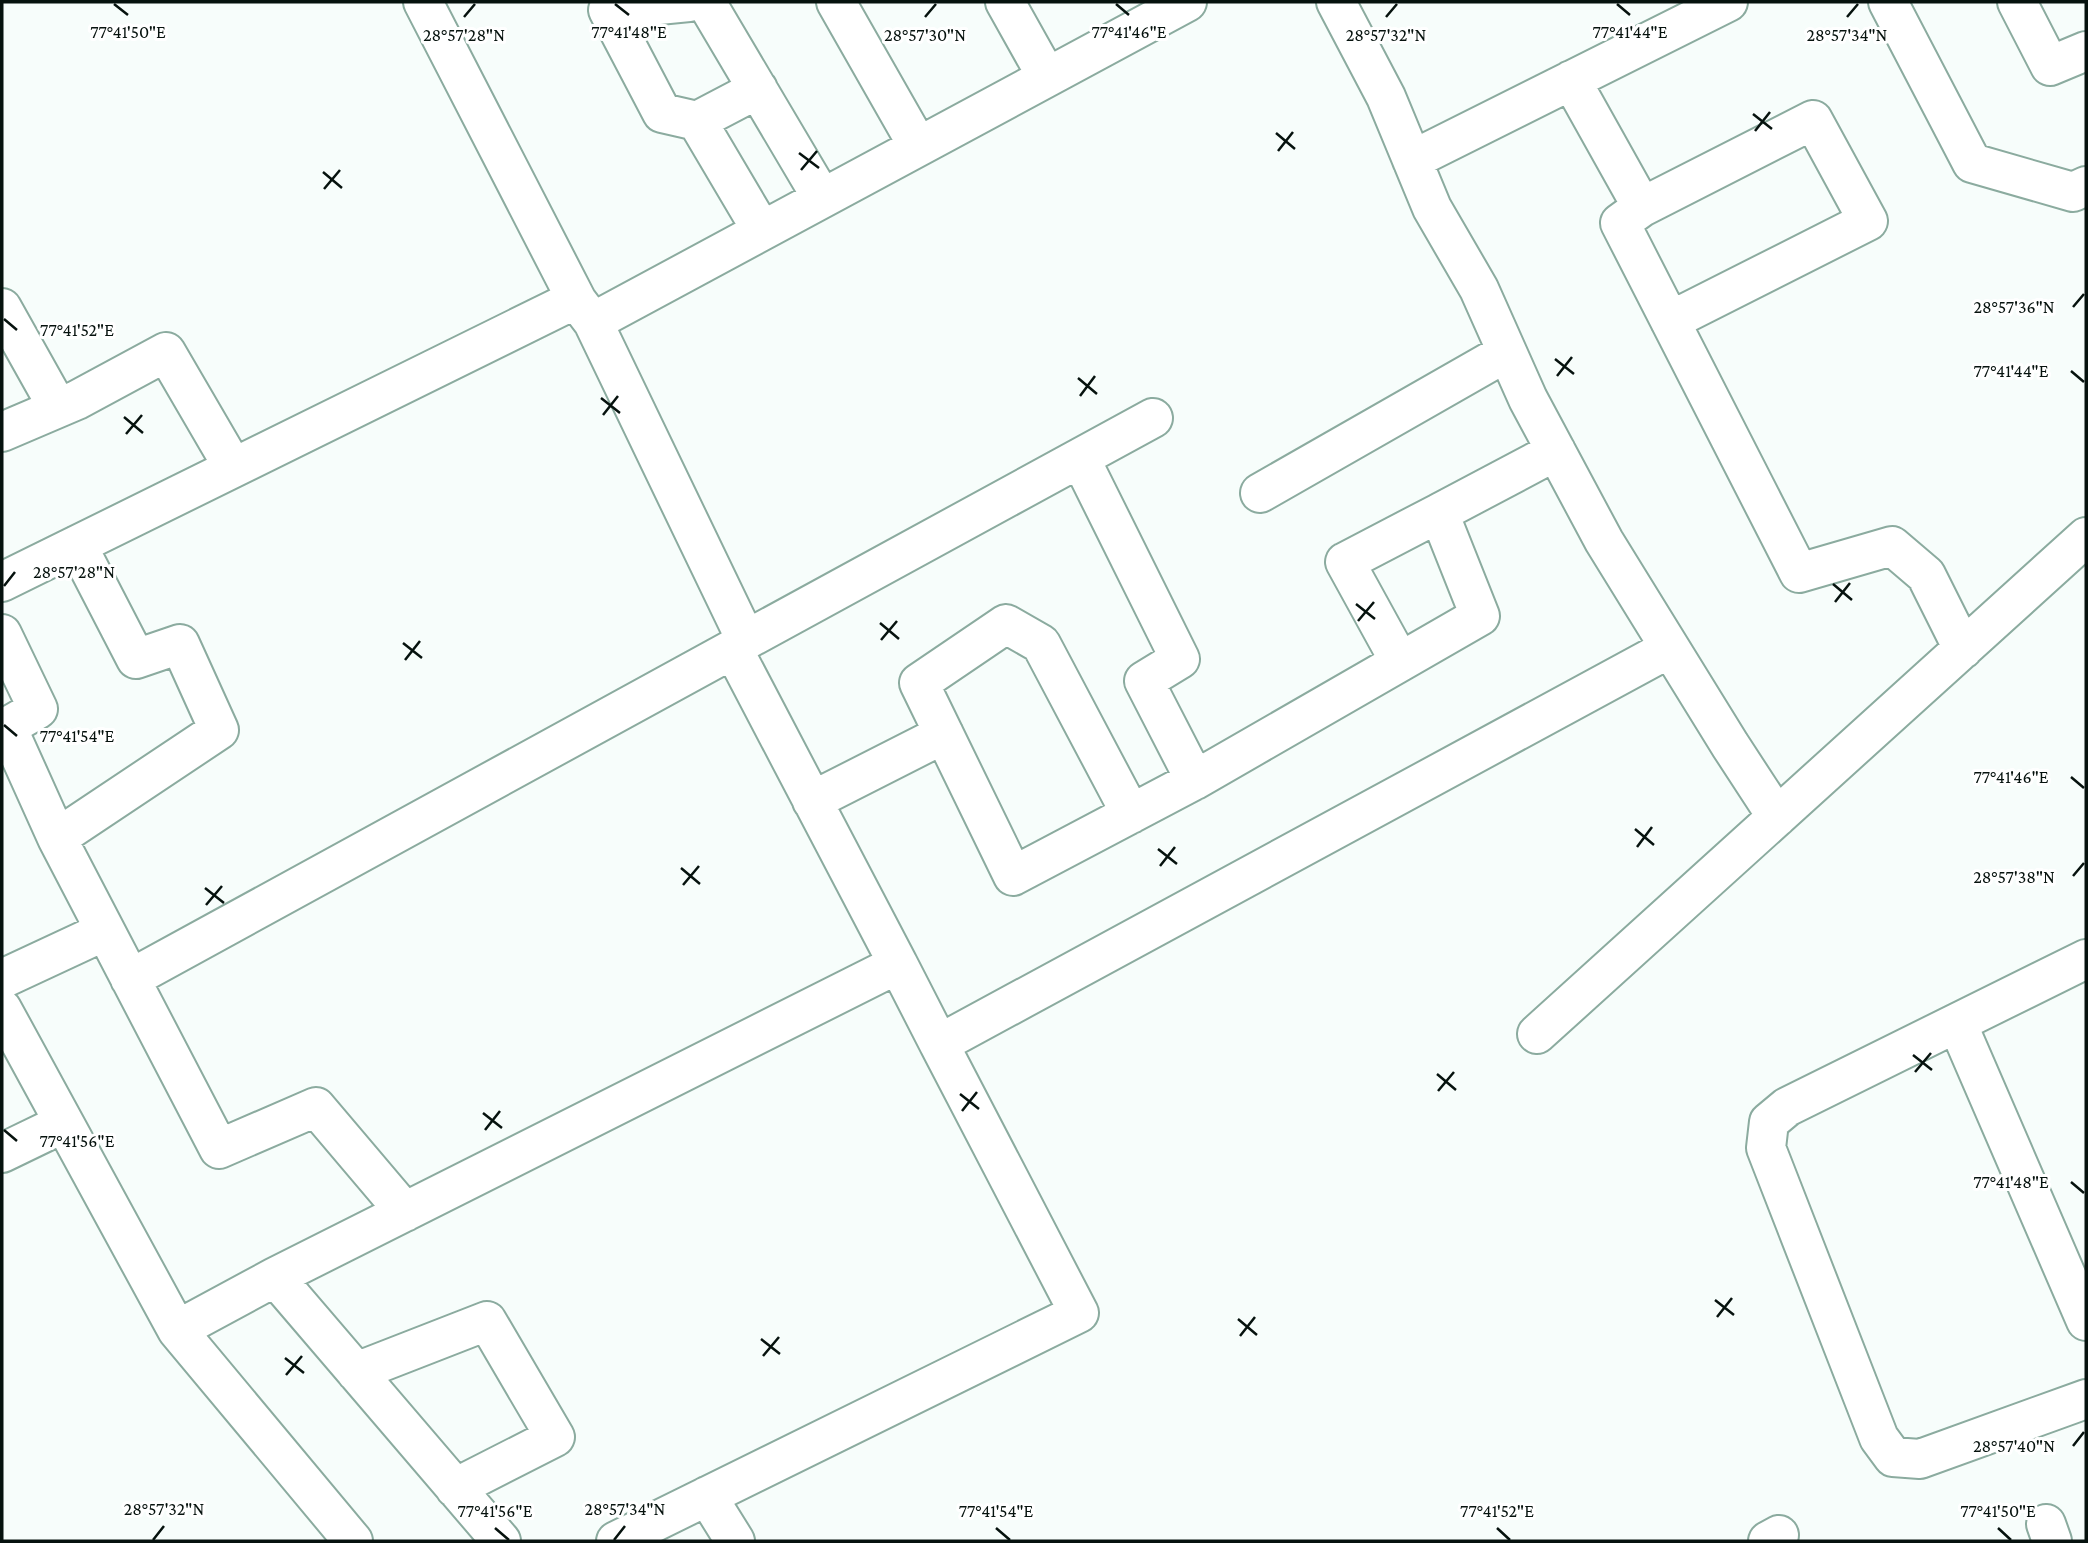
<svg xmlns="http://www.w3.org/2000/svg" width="2088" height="1543" viewBox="0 0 2088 1543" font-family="'Crimson Pro',serif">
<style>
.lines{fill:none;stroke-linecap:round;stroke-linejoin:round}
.street-casing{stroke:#8bab9f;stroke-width:42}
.street{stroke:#fff;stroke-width:38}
.ticks{fill:none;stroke:#06120e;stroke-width:2.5}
.ticks-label{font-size:18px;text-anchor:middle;fill:#06120e;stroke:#fff;stroke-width:6;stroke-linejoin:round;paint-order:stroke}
</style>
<rect width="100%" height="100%" fill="#f7fdfb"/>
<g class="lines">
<defs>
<path id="street" d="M 689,2 L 608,10 L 662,113 L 697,121 L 762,231
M 706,2 L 822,198
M 836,2 L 918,146
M 1005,2 L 1047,77
M 1336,2 L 1386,97 L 1432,208 L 1479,289 L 1528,399 L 1604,541 L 1730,745 L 1777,817
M 1888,2 L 1972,163 L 2073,192 L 2086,186
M 2017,2 L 2050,66 L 2086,51
M 1571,80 L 1642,207
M 697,121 L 758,89
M 1412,160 L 1728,2
M 577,301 L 593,322 L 746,640 L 733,649
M 2,308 L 58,408
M 1670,321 L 1868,221 L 1813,120 L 1642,207 L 1620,223 L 1799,573 L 1892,546 L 1926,575 L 1963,649
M 593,322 L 1187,2
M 2,432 L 77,400 L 166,352 L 233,467
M 1080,458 L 1180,659 L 1144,681 L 1195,780 L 1480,616 L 1439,513 L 1556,451
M 1260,493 L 1507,352
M 2,582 L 576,299 L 423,2
M 2,634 L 38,709 L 7,727 L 57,838 L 219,730 L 180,644 L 136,659 L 77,545
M 746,640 L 1153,418
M 1400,662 L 1345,562 L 1439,513
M 812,801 L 944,734
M 1131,814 L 1041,644 L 1006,624 L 919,683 L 1013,876 L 1195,780
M 57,838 L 219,1149 L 316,1107 L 405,1212
M 2086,959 L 1787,1107 L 1769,1122 L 1766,1148 L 1879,1438 L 1893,1457 L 1920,1459 L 2086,1399
M 898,964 L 939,1044
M 2,979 L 105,931
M 130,979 L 733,649 L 898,964 L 275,1277 L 501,1541
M 2,1009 L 177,1330 L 275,1277
M 1957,1023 L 2086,1321
M 1537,1034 L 2086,537
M 2,1153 L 64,1123
M 177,1330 L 353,1541
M 356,1372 L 487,1321 L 555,1437 L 455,1488
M 707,1496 L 735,1541
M 2046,1524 L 2052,1541
M 616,1541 L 1079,1313 L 939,1044 L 1670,648
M 1768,1541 L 1779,1535"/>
</defs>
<use href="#street" class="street-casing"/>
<use href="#street" class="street"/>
</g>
<path class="ticks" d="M 114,4 L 128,15M 615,4 L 629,15M 1116,4 L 1129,15M 1617,4 L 1630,15M 464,17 L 475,4M 925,17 L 936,4M 1386,17 L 1397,4M 1847,17 L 1858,4M 1753,114 L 1772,129M 1755,131 L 1770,112M 1276,133 L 1295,149M 1278,151 L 1293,132M 799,153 L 819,168M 801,170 L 817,151M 323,172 L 342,188M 324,189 L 340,170M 2073,307 L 2084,294M 4,319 L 17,330M 1555,359 L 1574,374M 2071,371 L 2084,382M 1557,376 L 1572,357M 1078,378 L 1097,394M 1080,396 L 1095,376M 601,398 L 620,413M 603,415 L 618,396M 124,417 L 143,433M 126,434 L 142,415M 1833,584 L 1852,600M 4,586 L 15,572M 1835,602 L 1850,583M 1356,604 L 1375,619M 1358,621 L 1374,602M 880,623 L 899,639M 881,640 L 897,621M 403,643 L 422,658M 405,660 L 420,641M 4,725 L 17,736M 2071,777 L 2084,788M 1635,829 L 1654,845M 1637,847 L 1652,827M 1158,849 L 1177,864M 1160,866 L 1175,847M 681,868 L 700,884M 2073,876 L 2084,863M 683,885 L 699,866M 205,888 L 224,903M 206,905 L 222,886M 1913,1055 L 1932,1070M 1915,1072 L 1931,1053M 1437,1074 L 1456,1090M 1438,1091 L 1454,1072M 960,1094 L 979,1109M 962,1111 L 977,1092M 483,1113 L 502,1128M 4,1130 L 17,1141M 485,1130 L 500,1111M 2071,1182 L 2084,1193M 1715,1300 L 1734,1315M 1717,1317 L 1732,1298M 1238,1319 L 1257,1335M 1240,1336 L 1255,1317M 761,1339 L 780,1354M 763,1356 L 779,1337M 285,1358 L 304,1373M 286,1375 L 302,1356M 2073,1446 L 2084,1432M 495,1528 L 509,1540M 996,1528 L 1010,1540M 1497,1528 L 1510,1540M 1998,1528 L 2011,1540M 153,1540 L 164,1526M 614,1540 L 625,1526"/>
<g class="ticks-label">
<text x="1129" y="38">77°41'46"E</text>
<text x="128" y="38">77°41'50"E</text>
<text x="629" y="38">77°41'48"E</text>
<text x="1630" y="38">77°41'44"E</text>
<text x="464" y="41">28°57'28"N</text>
<text x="925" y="41">28°57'30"N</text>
<text x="1386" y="41">28°57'32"N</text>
<text x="1847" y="41">28°57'34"N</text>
<text x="2014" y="313">28°57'36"N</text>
<text x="77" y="336">77°41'52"E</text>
<text x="2011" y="377">77°41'44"E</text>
<text x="74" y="578">28°57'28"N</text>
<text x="77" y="742">77°41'54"E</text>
<text x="2011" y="783">77°41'46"E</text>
<text x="2014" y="883">28°57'38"N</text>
<text x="77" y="1147">77°41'56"E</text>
<text x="2011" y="1188">77°41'48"E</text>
<text x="2014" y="1452">28°57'40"N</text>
<text x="164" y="1515">28°57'32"N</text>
<text x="625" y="1515">28°57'34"N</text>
<text x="495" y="1517">77°41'56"E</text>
<text x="996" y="1517">77°41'54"E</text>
<text x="1497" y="1517">77°41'52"E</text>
<text x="1998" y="1517">77°41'50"E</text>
</g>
<rect width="2088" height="1543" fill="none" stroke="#06120e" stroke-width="7"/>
</svg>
